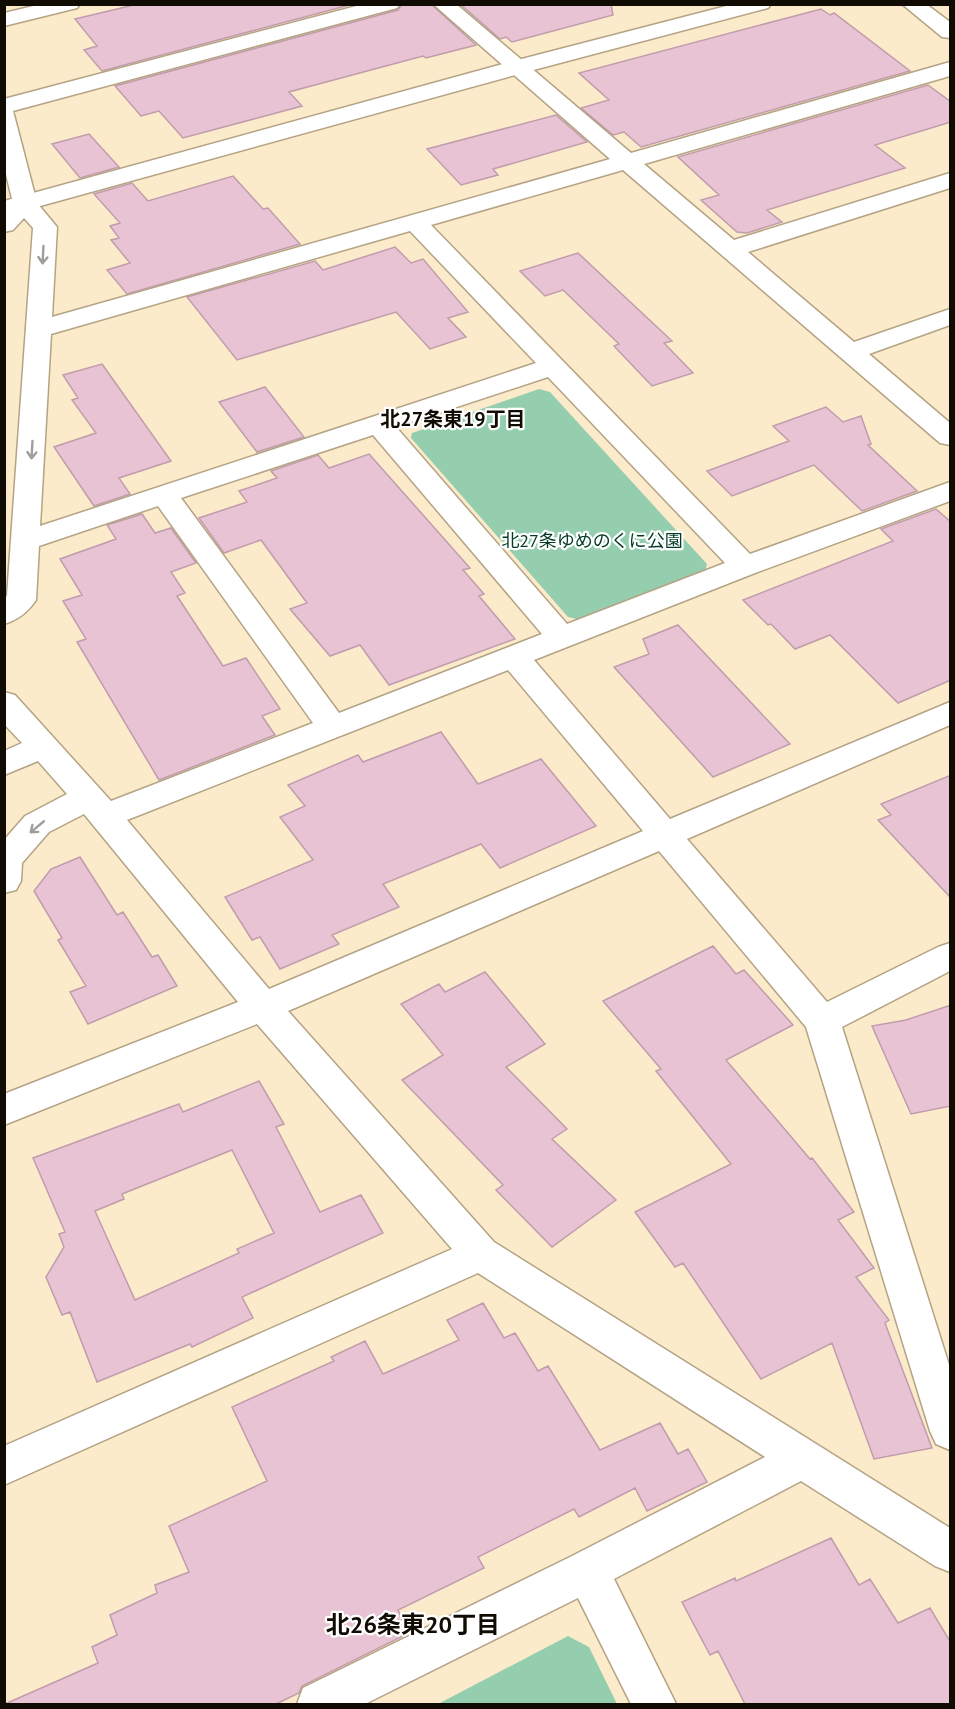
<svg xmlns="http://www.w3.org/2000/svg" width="955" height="1709" viewBox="0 0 955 1709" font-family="'PT Sans','Noto Sans JP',sans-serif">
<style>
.green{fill:#94ceaf}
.building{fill:#e8c3d3;stroke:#c09cac;stroke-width:1.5;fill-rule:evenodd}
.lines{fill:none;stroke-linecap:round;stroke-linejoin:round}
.minor-casing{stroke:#b4a384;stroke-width:3}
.tertiary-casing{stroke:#b4a384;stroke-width:3}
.minor{fill:#fff;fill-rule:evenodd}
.tertiary{fill:#fff;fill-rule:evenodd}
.oneway{stroke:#a09e9a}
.labels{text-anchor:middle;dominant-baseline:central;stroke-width:4.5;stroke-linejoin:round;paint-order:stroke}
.park-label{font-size:18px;fill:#033b25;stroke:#fff}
.neighbourhood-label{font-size:20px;font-weight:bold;fill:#110c03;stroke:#fff}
.near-neighbourhood-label{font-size:24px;font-weight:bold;fill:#110c03;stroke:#fff}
</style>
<rect width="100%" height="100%" fill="#fcebca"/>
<path class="green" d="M 539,389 L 550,392 L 707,564 L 705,572 L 581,620 L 568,617 L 411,438 L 412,433 Z
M 568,1636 L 589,1647 L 617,1704 L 438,1704 Z"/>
<path class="building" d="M 138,4 L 353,4 L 102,71 L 84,50 L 97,46 L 75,19 Z
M 402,4 L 431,4 L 476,45 L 426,58 L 423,56 L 289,92 L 302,106 L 183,138 L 159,111 L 141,116 L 115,86 L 398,10 Z
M 460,4 L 611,4 L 613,15 L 512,42 L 506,37 L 500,39 Z
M 821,9 L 830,15 L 834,13 L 910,71 L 641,147 L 624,132 L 613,135 L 581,108 L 609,100 L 579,73 Z
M 928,85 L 951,102 L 951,122 L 875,145 L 905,168 L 767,210 L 782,222 L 747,233 L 737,232 L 701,200 L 719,195 L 678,157 Z
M 556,115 L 587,142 L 493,169 L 498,175 L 461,185 L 427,149 Z
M 89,134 L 119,167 L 80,178 L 52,144 Z
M 233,176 L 263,209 L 268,208 L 300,244 L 127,294 L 107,270 L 130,263 L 111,240 L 119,238 L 110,226 L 120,223 L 94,194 L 132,183 L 148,201 Z
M 395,247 L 411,263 L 423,259 L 468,312 L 448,318 L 466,337 L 430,349 L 396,312 L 237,360 L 187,297 L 315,261 L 323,270 Z
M 578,253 L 672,341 L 664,343 L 693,373 L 652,386 L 614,346 L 619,344 L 563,290 L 545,296 L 520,271 Z
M 102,364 L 171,461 L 119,478 L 130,494 L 94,506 L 54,447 L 96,433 L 72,400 L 78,398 L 63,375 Z
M 265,387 L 304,437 L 257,452 L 219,402 Z
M 826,407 L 843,422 L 861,416 L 871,444 L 868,445 L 917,491 L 862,511 L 814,465 L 732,496 L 707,471 L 789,441 L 773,426 Z
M 369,454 L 470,568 L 463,570 L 484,594 L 479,596 L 515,639 L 389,685 L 360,645 L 330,656 L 290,609 L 307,603 L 261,540 L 224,553 L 199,518 L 247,502 L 239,491 L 277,478 L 271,471 L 318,455 L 329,468 Z
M 936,509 L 951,522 L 951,680 L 898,703 L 830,635 L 795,649 L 771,624 L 768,625 L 743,600 L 893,541 L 881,529 Z
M 142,514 L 155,533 L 171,528 L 196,563 L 171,572 L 185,593 L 177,596 L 223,666 L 246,658 L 280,709 L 262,716 L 275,735 L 159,780 L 77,642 L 86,639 L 63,601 L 82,595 L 60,559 L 116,539 L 107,525 Z
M 678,625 L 790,744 L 713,777 L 614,667 L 649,654 L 643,639 Z
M 441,732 L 478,784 L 541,759 L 596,826 L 500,868 L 481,844 L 383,884 L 399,907 L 332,935 L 339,944 L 280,969 L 260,937 L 252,940 L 225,897 L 313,860 L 280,817 L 305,806 L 288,785 L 358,755 L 363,762 Z
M 951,775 L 951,898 L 878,820 L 891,815 L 881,804 Z
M 80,857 L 117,915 L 123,912 L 152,957 L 158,955 L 177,986 L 88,1024 L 70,992 L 86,986 L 58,940 L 62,938 L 34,891 L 51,869 Z
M 713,946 L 736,974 L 744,970 L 793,1025 L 726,1060 L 810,1159 L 812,1158 L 854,1212 L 838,1220 L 874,1268 L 856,1277 L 889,1320 L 885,1323 L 932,1448 L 874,1459 L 832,1343 L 761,1379 L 683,1263 L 675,1267 L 635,1212 L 731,1164 L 656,1071 L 661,1069 L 603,1001 Z
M 485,972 L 545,1044 L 506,1067 L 567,1129 L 552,1139 L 616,1200 L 552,1247 L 496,1190 L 503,1185 L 402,1080 L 443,1055 L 401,1004 L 439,984 L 445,992 Z
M 951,1005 L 951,1106 L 911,1114 L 872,1026 L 906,1020 Z
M 259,1081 L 284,1124 L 276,1127 L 320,1212 L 361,1195 L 383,1233 L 242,1297 L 253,1318 L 192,1347 L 190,1344 L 97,1382 L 70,1312 L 62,1315 L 46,1277 L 64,1247 L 59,1234 L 65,1232 L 33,1158 L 179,1104 L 183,1112 ZM 232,1150 L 274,1233 L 237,1249 L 239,1253 L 135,1300 L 95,1211 L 124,1199 L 122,1194 Z
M 483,1303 L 504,1338 L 515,1333 L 538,1371 L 548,1366 L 600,1450 L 660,1423 L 678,1454 L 688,1449 L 707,1482 L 647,1511 L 635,1488 L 579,1517 L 574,1509 L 478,1557 L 484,1568 L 398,1610 L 409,1633 L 302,1686 L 299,1693 L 276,1704 L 5,1704 L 98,1663 L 92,1647 L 117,1635 L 110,1615 L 157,1593 L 155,1585 L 189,1572 L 169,1526 L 267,1481 L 232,1407 L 334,1361 L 331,1357 L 365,1341 L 383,1374 L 459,1340 L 447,1320 Z
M 831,1538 L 859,1585 L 870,1579 L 898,1623 L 930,1608 L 951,1643 L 951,1704 L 745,1704 L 718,1651 L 710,1655 L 682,1602 L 735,1578 L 736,1581 Z"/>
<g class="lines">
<defs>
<path id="minor" d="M 42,4 L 80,4 L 77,8 L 4,26 L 4,13 Z
M 364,4 L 400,4 L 397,8 L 13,111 L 37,203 L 57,227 L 52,317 L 610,159 L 433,4 L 456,4 L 631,153 L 950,62 L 950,76 L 644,164 L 734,240 L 950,173 L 950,188 L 748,252 L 854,342 L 950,309 L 950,325 L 869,354 L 950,423 L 950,445 L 940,443 L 623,170 L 431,225 L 750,554 L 950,482 L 950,501 L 755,573 L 534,660 L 670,819 L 950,702 L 950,725 L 687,839 L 827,1002 L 938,947 L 950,943 L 950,971 L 842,1027 L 950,1368 L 950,1450 L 936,1444 L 930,1431 L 806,1027 L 659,851 L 288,1011 L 494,1242 L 950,1528 L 950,1572 L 935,1566 L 801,1481 L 614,1579 L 676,1704 L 631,1704 L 578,1598 L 365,1704 L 297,1704 L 303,1688 L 572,1556 L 765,1457 L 478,1273 L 4,1485 L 4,1446 L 452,1249 L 257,1024 L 4,1125 L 4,1094 L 238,1002 L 84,814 L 49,832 L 22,863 L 21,881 L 16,890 L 4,893 L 4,840 L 25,816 L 67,794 L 38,761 L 4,775 L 4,751 L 22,743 L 4,724 L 4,692 L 15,695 L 111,801 L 313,723 L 158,506 L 39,546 L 36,600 C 28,612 18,620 4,624 L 4,598 L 7,596 L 33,228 L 24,218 L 13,230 L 4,232 L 4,211 L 13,203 L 4,166 L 4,99 ZM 410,231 L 536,363 L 40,526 L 51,334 ZM 548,377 L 725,563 L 567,624 L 396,427 ZM 373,435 L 542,634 L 339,713 L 181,498 ZM 508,670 L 643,831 L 269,989 L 127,820 Z
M 902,4 L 926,4 L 950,22 L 950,38 L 942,37 Z"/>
<path id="tertiary" d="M 734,4 L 771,4 L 768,8 L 526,72 L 4,216 L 4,201 L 510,62 Z"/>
</defs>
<use href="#minor" class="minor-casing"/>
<use href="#tertiary" class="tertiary-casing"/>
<use href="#minor" class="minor"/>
<use href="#tertiary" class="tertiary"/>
</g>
<defs><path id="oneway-shaft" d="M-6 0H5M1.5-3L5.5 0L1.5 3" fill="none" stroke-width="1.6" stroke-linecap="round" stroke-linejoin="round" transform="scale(1.5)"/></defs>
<g class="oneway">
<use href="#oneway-shaft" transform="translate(43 255) rotate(93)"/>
<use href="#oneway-shaft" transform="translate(32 450) rotate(93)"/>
<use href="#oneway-shaft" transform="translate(37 827) rotate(140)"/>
</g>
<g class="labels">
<g class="park-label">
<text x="592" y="540">北27条ゆめのくに公園</text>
</g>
<g class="neighbourhood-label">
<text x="453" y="419">北27条東19丁目</text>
</g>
<g class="near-neighbourhood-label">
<text x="413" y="1624">北26条東20丁目</text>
</g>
</g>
<rect width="955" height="1709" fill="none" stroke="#110c03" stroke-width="12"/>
</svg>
